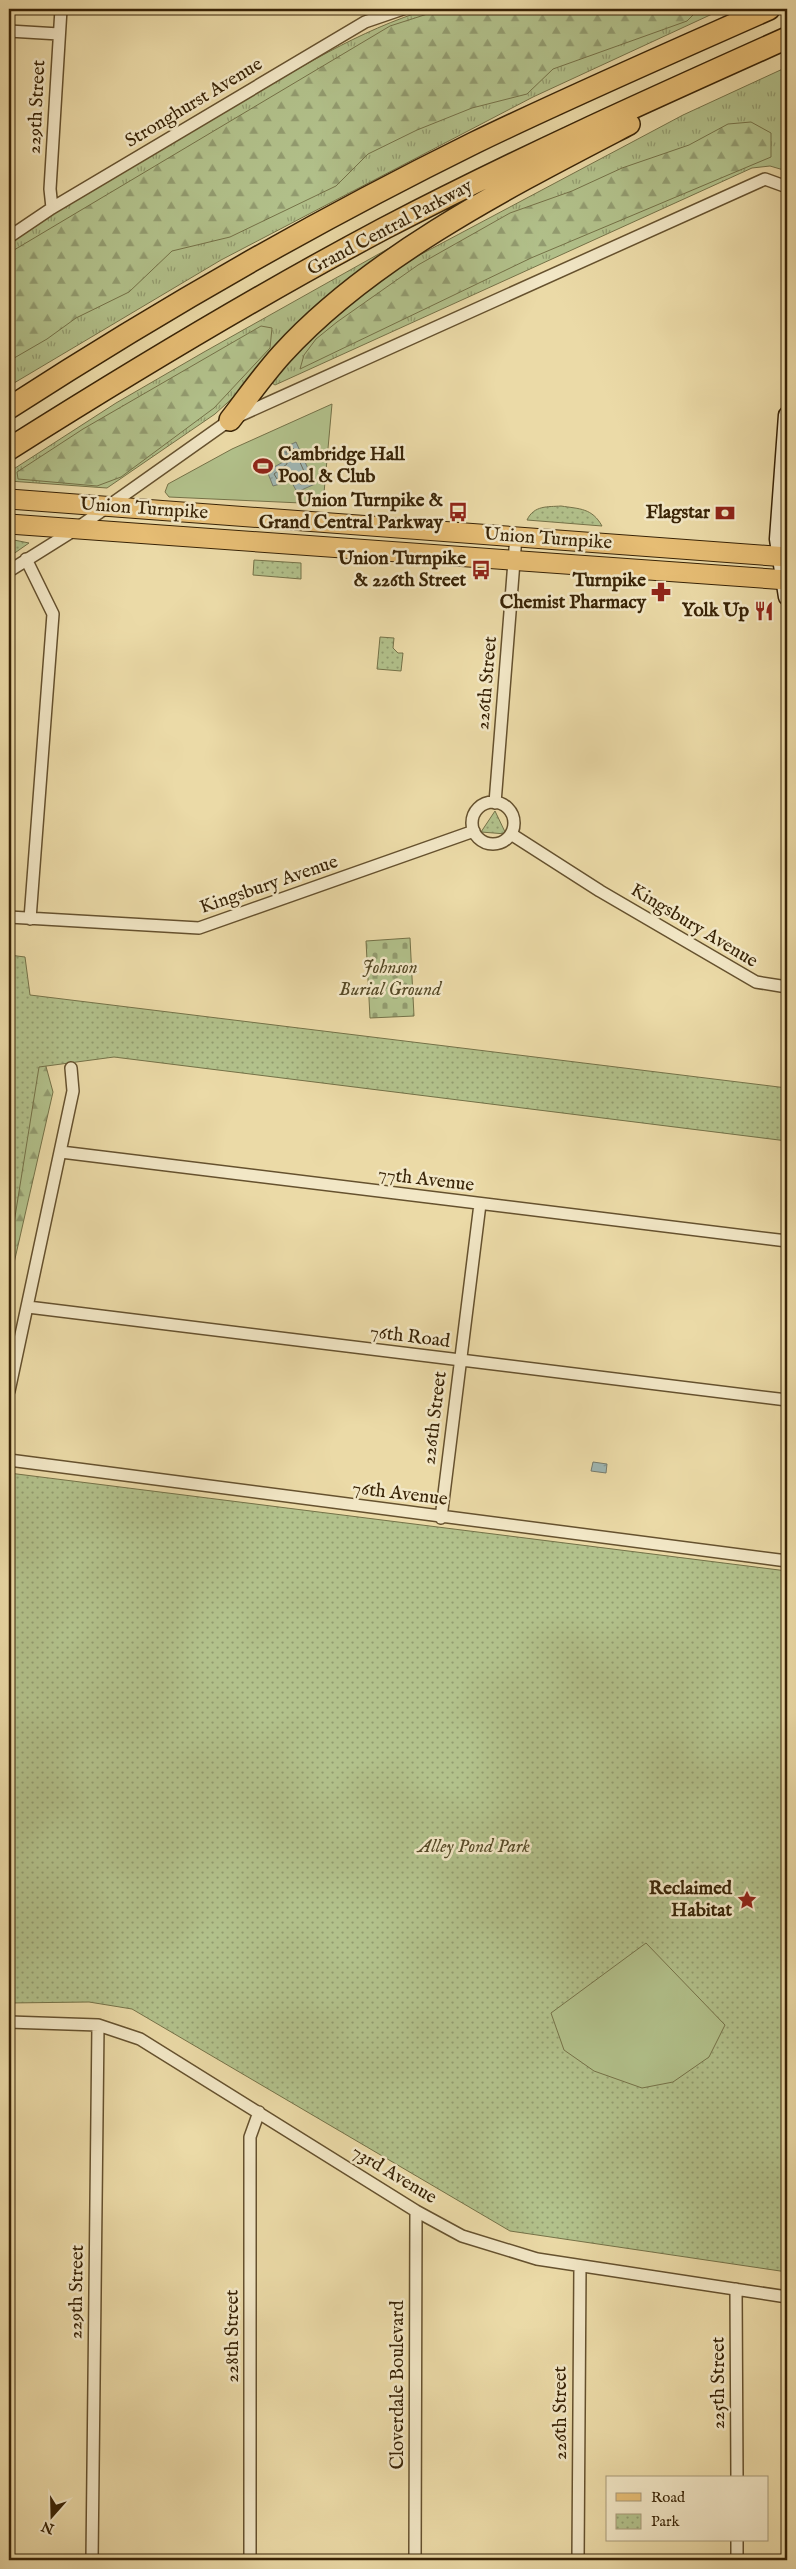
<svg xmlns="http://www.w3.org/2000/svg" width="796" height="2569" viewBox="0 0 796 2569" font-family="'IM FELL English',serif">
<style>
.grass{fill:url(#grass-tufts);stroke:#757248}
.forest{fill:url(#forest-firs);stroke:#757248}
.cemetery{fill:url(#cemetery-stones);stroke:#757248}
.park{fill:url(#park-dots);stroke:#757248}
.pitch{fill:#b2c18b;stroke:#757248}
.water{fill:url(#water-ripples);stroke:#767c6e}
.lines{fill:none;stroke-linecap:round;stroke-linejoin:round}
.shore{stroke:#6c6d5d;stroke-width:1}
.street-casing{stroke:#65512e;stroke-width:14}
.secondary-casing{stroke:#382306;stroke-width:19}
.primary-casing{stroke:#382306;stroke-width:21}
.highway-casing{stroke:#382306;stroke-width:24}
.street{stroke:#f2e7c6;stroke-width:11}
.secondary{stroke:#f2e7c6;stroke-width:16}
.primary{stroke:#e6bd74;stroke-width:19}
.highway{stroke:#e6bd74;stroke-width:21}
.labels{text-anchor:middle;dominant-baseline:central;stroke-width:5;stroke-linejoin:round;paint-order:stroke}
.street-label{font-size:19px;fill:#382306;stroke:#f2e7c6}
.poi-label{font-size:19px;font-weight:bold;fill:#382306;stroke:#f2e7c6;text-anchor:end}
.park-label{font-size:19px;font-style:italic;fill:#564a27;stroke:#f2e7c6}
</style>
<defs>
<pattern id="grass-tufts" width="24" height="20" patternUnits="userSpaceOnUse" patternTransform="scale(1.25)"><rect width="24" height="20" fill="#b2c18b"/><path d="M3 7l-1-3M5 7V3M7 7l1-3M15 17l-1-3M17 17v-4M19 17l1-3" fill="none" stroke="#929c70"/></pattern>
<pattern id="forest-firs" width="22" height="20" patternUnits="userSpaceOnUse" patternTransform="scale(1.25)"><rect width="22" height="20" fill="#b2c18b"/><path d="M5 1l3.5 6h-7zM16 11l3.5 6h-7z" fill="#929c70"/></pattern>
<pattern id="cemetery-stones" width="16" height="16" patternUnits="userSpaceOnUse" patternTransform="scale(1.25)"><rect width="16" height="16" fill="#b2c18b"/><path d="M2 7V4a2 2 0 0 1 4 0v3zM10 15v-3a2 2 0 0 1 4 0v3z" fill="#929c70"/></pattern>
<pattern id="park-dots" width="8" height="8" patternUnits="userSpaceOnUse" patternTransform="scale(1.25)"><rect width="8" height="8" fill="#b2c18b"/><path d="M2 2h.1M6 6h.1" fill="none" stroke="#929c70" stroke-width="1.8" stroke-linecap="round"/></pattern>
<pattern id="water-ripples" width="26" height="14" patternUnits="userSpaceOnUse" patternTransform="scale(1.25)"><rect width="26" height="14" fill="#9fb7b4"/><path d="M2 4q2-2 4 0t4 0M15 11q2-2 4 0t4 0" fill="none" stroke="#839490"/></pattern>
</defs>
<rect width="100%" height="100%" fill="#ebdaa7"/>
<filter id="stains"><feTurbulence type="fractalNoise" baseFrequency=".004" numOctaves="4"/><feColorMatrix values="0 0 0 0 .2 0 0 0 0 .09 0 0 0 0 .02 0 0 0 .5 -.17"/></filter>
<radialGradient id="worn" r=".72"><stop offset=".6" stop-color="#630" stop-opacity="0"/><stop offset="1" stop-color="#630" stop-opacity=".3"/></radialGradient>
<path class="grass" d="M 429,9 L 723,9 L 533,97 L 221,260 L 9,386 L 9,243 C 81,194 157,151 233,107 C 296,70 359,30 429,9 Z
M 787,67 L 787,171 L 770,166 L 752,168 L 275,385 L 267,380 L 360,290 L 414,258 L 683,115 Z
M 409,237 L 215,414 L 107,488 L 9,481 L 9,472 L 116,403 L 204,352 Z"/>
<path class="forest" d="M 443,9 L 699,9 L 687,21 L 553,69 L 527,94 L 472,108 L 417,130 L 368,154 L 336,186 L 230,237 L 172,251 L 129,292 L 76,318 L 47,339 L 9,361 L 9,253 L 390,26 Z
M 751,122 L 771,133 L 771,157 L 531,258 L 300,369 L 304,355 L 316,339 L 337,322 L 418,265 L 510,213 L 572,191 L 622,168 L 689,145 L 728,124 Z
M 261,326 L 272,328 L 270,348 L 214,408 L 121,477 L 97,486 L 18,479 L 17,472 L 83,429 Z
M 9,963 L 18,964 L 53,1092 L 9,1285 Z"/>
<path class="cemetery" d="M 410,938 L 414,1016 L 370,1018 L 366,941 Z"/>
<path class="park" d="M 561,506 C 580,509 592,508 602,526 L 527,520 C 534,505 548,507 561,506 Z
M 9,539 L 29,543 L 9,557 Z
M 254,560 L 301,563 L 301,579 L 253,575 Z
M 380,637 L 394,638 L 393,648 L 398,653 L 403,653 L 401,671 L 377,669 Z
M 495,811 L 506,834 L 481,832 Z
M 9,955 L 25,957 L 30,995 L 787,1088 L 787,1141 L 114,1057 L 39,1067 L 9,1254 Z
M 9,1473 L 787,1571 L 787,2272 L 510,2231 L 132,2009 L 89,2002 L 9,2003 Z"/>
<path class="pitch" d="M 332,404 L 323,504 L 169,497 L 165,492 L 168,484 L 232,449 Z
M 646,1943 L 725,2025 L 709,2057 L 673,2082 L 642,2088 L 594,2071 L 564,2050 L 551,2013 Z"/>
<path class="water" d="M 296,442 L 315,484 L 297,492 L 291,481 L 273,486 L 267,471 L 283,462 L 279,450 Z
M 593,1462 L 607,1464 L 606,1473 L 591,1471 Z"/>
<g class="lines">
<path class="shore" d="M 294,449 L 308,480 L 301,485 L 293,477 L 277,479 L 274,474 L 287,464 L 286,452 Z"/>
<defs>
<path id="street" d="M 9,31 L 59,34
M 52,208 L 50,189 L 61,9
M 9,237 L 52,208 L 365,22 L 403,9
M 26,559 L 53,614 L 30,919
M 9,571 L 76,529 L 230,420 L 765,179 L 787,187
M472 823a21 21 0 1 1 42 0a21 21 0 1 1-42 0Z
M 495,803 L 516,536
M 511,834 L 600,891 L 756,982 L 787,987
M 9,917 L 199,928 L 474,831
M 61,1152 L 787,1241
M 28,1307 L 787,1400
M 9,1391 L 73,1091 L 71,1068
M 9,1460 L 787,1561
M 441,1518 L 480,1204
M 9,2022 L 98,2025 L 140,2039 L 416,2211 L 462,2236 L 537,2259 L 787,2297
M 736,2289 L 737,2478
M 737,2540 L 737,2560
M 92,2560 L 98,2025
M 250,2560 L 250,2137 L 259,2112
M 415,2560 L 416,2211
M 578,2560 L 580,2266"/>
<path id="secondary" d="M 787,415 L 778,539 L 787,597"/>
<path id="primary" d="M 9,499 L 787,557
M 9,524 L 787,580"/>
<path id="highway" d="M 9,408 C 159,311 314,222 474,143 C 571,96 670,53 769,9
M 230,420 C 247,398 263,375 282,354 C 371,256 512,185 629,124
M 9,449 C 131,372 255,297 383,229 C 515,160 651,99 787,38"/>
</defs>
<use href="#street" class="street-casing"/>
<use href="#secondary" class="secondary-casing"/>
<use href="#primary" class="primary-casing"/>
<use href="#highway" class="highway-casing"/>
<use href="#street" class="street"/>
<use href="#secondary" class="secondary"/>
<use href="#primary" class="primary"/>
<use href="#highway" class="highway"/>
</g>
<defs>
<symbol id="stadium-bare" viewBox="-9 -9 18 18"><path d="M0-5a6.5 5 0 1 0 0 10a6.5 5 0 1 0 0-10ZM-3.5-1.8h7v3.6h-7Z" fill="#8f2418" stroke="#f2e7c6" stroke-width="2.5" paint-order="stroke"/></symbol>
<symbol id="bus-bare" viewBox="-9 -9 18 18"><path d="M-5-6H5V4H4V6H2V4H-2V6H-4V4H-5ZM-3.5-4V0h7V-4ZM-3.5 1.2v1.5H-2V1.2ZM2 1.2v1.5H3.5V1.2Z" fill="#8f2418" stroke="#f2e7c6" stroke-width="2.5" paint-order="stroke"/></symbol>
<symbol id="bank-bare" viewBox="-9 -9 18 18"><path d="M-6-4H6V4H-6ZM0-2.3a2.3 2.3 0 1 0 0 4.6a2.3 2.3 0 1 0 0-4.6Z" fill="#8f2418" stroke="#f2e7c6" stroke-width="2.5" paint-order="stroke"/></symbol>
<symbol id="pharmacy-bare" viewBox="-9 -9 18 18"><path d="M-2-6h4v4h4v4h-4v4h-4v-4h-4v-4h4Z" fill="#8f2418" stroke="#f2e7c6" stroke-width="2.5" paint-order="stroke"/></symbol>
<symbol id="restaurant-bare" viewBox="-9 -9 18 18"><path d="M-5-6h1v4h1v-4h1v4h1v-4h1v5L-1.5 .5V6h-2V.5L-5-1ZM5-6V6H3V1.5H1.5Q1.5-4 5-6Z" fill="#8f2418" stroke="#f2e7c6" stroke-width="2.5" paint-order="stroke"/></symbol>
<symbol id="sight-bare" viewBox="-9 -9 18 18"><path d="M0-6L1.8-2.2L6-1.7L2.9 1.2L3.7 5.4L0 3.3L-3.7 5.4L-2.9 1.2L-6-1.7L-1.8-2.2Z" fill="#8f2418" stroke="#f2e7c6" stroke-width="2.5" paint-order="stroke"/></symbol>
</defs>
<g fill-rule="evenodd">
<use href="#stadium-bare" x="249" y="452" width="28" height="28"/>
<use href="#bus-bare" x="444" y="498" width="28" height="28"/>
<use href="#bank-bare" x="711" y="499" width="28" height="28"/>
<use href="#bus-bare" x="467" y="556" width="28" height="28"/>
<use href="#pharmacy-bare" x="647" y="578" width="28" height="28"/>
<use href="#restaurant-bare" x="750" y="597" width="28" height="28"/>
<use href="#sight-bare" x="733" y="1886" width="28" height="28"/>
</g>
<g class="labels">
<g class="street-label">
<text transform="translate(194 103) rotate(-31)">Stronghurst Avenue</text>
<text transform="translate(37 107) rotate(-87)">229th Street</text>
<text transform="translate(390 228) rotate(-28)">Grand Central Parkway</text>
<text transform="translate(144 509) rotate(4)">Union Turnpike</text>
<text transform="translate(548 539) rotate(4)">Union Turnpike</text>
<text transform="translate(487 683) rotate(-85)">226th Street</text>
<text transform="translate(269 885) rotate(-19)">Kingsbury Avenue</text>
<text transform="translate(694 926) rotate(31)">Kingsbury Avenue</text>
<text transform="translate(426 1180) rotate(7)">77th Avenue</text>
<text transform="translate(410 1337) rotate(7)">76th Road</text>
<text transform="translate(435 1418) rotate(-83)">226th Street</text>
<text transform="translate(400 1494) rotate(7)">76th Avenue</text>
<text transform="translate(394 2175) rotate(31)">73rd Avenue</text>
<text transform="translate(77 2292) rotate(-89)">229th Street</text>
<text transform="translate(233 2336) rotate(-90)">228th Street</text>
<text transform="translate(719 2383) rotate(-90)">225th Street</text>
<text transform="translate(398 2385) rotate(-90)">Cloverdale Boulevard</text>
<text transform="translate(561 2413) rotate(-90)">226th Street</text>
</g>
<g class="poi-label">
<text x="278" y="455" text-anchor="start">Cambridge Hall<tspan x="278" dy="22">Pool &amp; Club</tspan></text>
<text x="443" y="501">Union Turnpike &amp;<tspan x="443" dy="22">Grand Central Parkway</tspan></text>
<text x="710" y="513">Flagstar</text>
<text x="466" y="559">Union Turnpike<tspan x="466" dy="22">&amp; 226th Street</tspan></text>
<text x="646" y="581">Turnpike<tspan x="646" dy="22">Chemist Pharmacy</tspan></text>
<text x="749" y="611">Yolk Up</text>
<text x="732" y="1889">Reclaimed<tspan x="732" dy="22">Habitat</tspan></text>
</g>
<g class="park-label">
<text x="390" y="968">Johnson<tspan x="390" dy="22">Burial Ground</tspan></text>
<text x="474" y="1847">Alley Pond Park</text>
</g>
</g>
<rect width="796" height="2569" fill="none" stroke="#ebdaa7" stroke-width="30"/>
<rect x="10" y="10" width="776" height="2549" fill="none" stroke="#382306" stroke-width="2.5"/>
<rect x="15" y="15" width="766" height="2539" fill="none" stroke="#382306"/>
<rect x="606" y="2476" width="162" height="65" fill="#f2e7c6" stroke="#a89979"/>
<rect x="616" y="2493" width="25" height="8" fill="#e6bd74" stroke="#a89979"/>
<text x="651" y="2502" font-size="15" fill="#382306">Road</text>
<rect x="616" y="2514" width="25" height="15" fill="url(#park-dots)" stroke="#a89979"/>
<text x="651" y="2526" font-size="15" fill="#382306">Park</text>
<g transform="translate(52 2516) rotate(200)" stroke="#f2e7c6" stroke-width="4" paint-order="stroke">
<path d="M0-4L9 19L0 12L-9 19Z" fill="#382306"/>
<text y="-8" font-size="14" font-weight="bold" text-anchor="middle" fill="#382306">N</text>
</g>
<rect width="100%" height="100%" filter="url(#stains)"/>
<rect width="100%" height="100%" fill="url(#worn)"/>
</svg>
